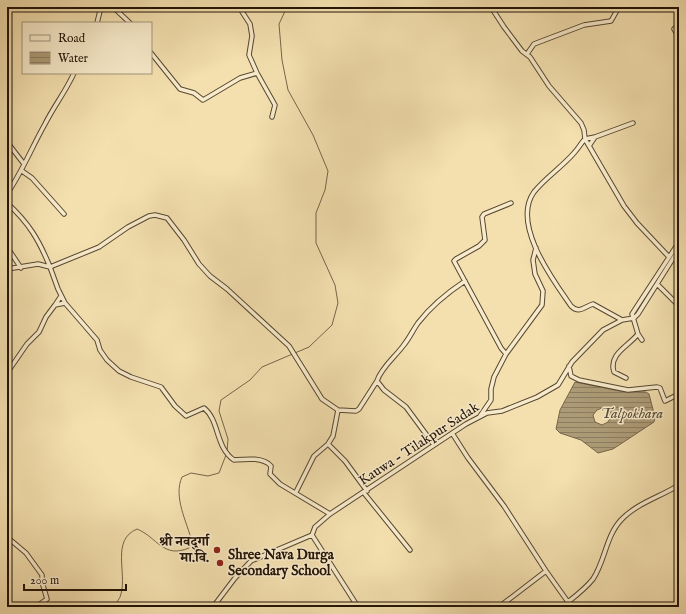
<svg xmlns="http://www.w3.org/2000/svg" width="686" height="614" viewBox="0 0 686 614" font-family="'IM FELL English','Noto Serif Devanagari',serif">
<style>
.water{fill:url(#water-rules);stroke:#75654b;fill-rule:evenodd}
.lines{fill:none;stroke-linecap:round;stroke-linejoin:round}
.stream{stroke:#75654b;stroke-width:1}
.minor-casing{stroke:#564732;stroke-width:5.5}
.minor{stroke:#f8ebcb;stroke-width:3.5}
.poi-dot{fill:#8f2418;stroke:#f8ebcb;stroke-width:1.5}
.labels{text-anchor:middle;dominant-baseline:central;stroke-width:3;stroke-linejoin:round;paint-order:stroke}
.street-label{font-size:14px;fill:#221409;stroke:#f8ebcb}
.poi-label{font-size:14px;font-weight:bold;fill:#221409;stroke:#f8ebcb;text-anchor:end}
.water-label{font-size:15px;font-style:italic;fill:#5a4a35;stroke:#f8ebcb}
</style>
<defs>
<pattern id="water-rules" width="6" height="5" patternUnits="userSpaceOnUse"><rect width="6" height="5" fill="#ad9b77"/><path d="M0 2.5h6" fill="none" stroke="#8c7d60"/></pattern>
</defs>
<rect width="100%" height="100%" fill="#f4e0af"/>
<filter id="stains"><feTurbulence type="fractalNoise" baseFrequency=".005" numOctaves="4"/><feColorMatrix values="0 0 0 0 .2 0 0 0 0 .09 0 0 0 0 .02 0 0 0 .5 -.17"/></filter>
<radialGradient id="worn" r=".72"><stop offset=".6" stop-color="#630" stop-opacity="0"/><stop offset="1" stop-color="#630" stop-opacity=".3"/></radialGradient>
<path class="water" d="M 575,382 L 620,391 L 646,392 L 649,394 L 655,417 L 654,422 L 613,449 L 598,453 L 581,440 L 560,433 L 556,429 L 560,410 ZM 602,408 L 608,410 L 611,417 L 608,422 L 602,425 L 595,422 L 593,415 L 597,410 Z"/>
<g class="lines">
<path class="stream" d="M 227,452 L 228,439 L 219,411 L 221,400 L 250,380 L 262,367 L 309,347 L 332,325 L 338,303 L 335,285 L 316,243 L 316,213 L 325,190 L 328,171 L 313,135 L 288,90 L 282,60 L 279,24 L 287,7
M 113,607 C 116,603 120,599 121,594 C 127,572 111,540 137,529 C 157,537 163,559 189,548 L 192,542 C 187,522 173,497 182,477 L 191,473 L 208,476 L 219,473 L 226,455"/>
<defs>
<path id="minor" d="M 113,7 L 130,23
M 239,7 L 250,24 L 252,36 L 249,55 L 257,73
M 491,7 L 504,27 L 522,51 L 530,57 L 549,86 L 581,123 L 584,130 L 585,139 L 624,206 L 637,223 L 669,257
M 97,23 L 101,7
M 679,24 L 674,29 L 679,37
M 151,53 L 180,89 L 194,93 L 203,100 L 240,78 L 257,73 L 275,105 L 272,117
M 527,54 L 534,44 L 584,25 L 611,21 L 619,7
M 595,137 L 585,139 C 581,143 578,149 574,153 C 562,167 545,178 534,192 C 511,224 553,280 571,306 C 579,314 584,307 593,304 L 622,320
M 7,142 L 24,164
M 589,146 L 595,137 L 633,123
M 22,171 L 32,178 L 64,214
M 7,194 C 22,172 32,147 45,124 C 54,106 66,91 74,73
M 7,203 C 29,223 39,240 50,267 L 99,247 L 128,227 L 149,216 L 155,215 L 167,218 L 184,240 L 199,264 L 210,276 L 227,289 L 289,346 L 322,399 L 338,410 L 333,436 L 328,444 L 314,456 L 296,492
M 7,247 L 21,268
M 7,269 L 38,264 L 50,267 L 58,289 L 65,303 L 97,340 L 100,350 L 107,360 L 119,371 L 131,377 L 161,387 L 175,406 L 186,416 L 204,408 C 220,421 215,447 234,460 C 246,459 263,457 271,466 L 270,474 L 280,484 L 330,514
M 657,284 L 679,306
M 55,305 L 61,296
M 642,340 L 638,334 L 632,314 L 679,242
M 506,354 L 501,348 L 454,261 L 456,259 L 479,246 L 485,240 L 482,217 L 484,214 L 511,203
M 569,366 L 571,376 L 579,380 L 628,390 L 657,387 L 660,388 L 665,401 L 679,394
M 7,373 L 27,344 L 39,332 L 46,317 L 55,305 L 65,303
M 626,378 L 614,372 C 608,354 629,346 638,334
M 338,410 L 356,411 L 359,409 L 377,381
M 480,416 L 491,400 L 491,389 L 494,377 L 506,354 L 542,305 L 543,291 L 535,274 L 533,260 L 536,248
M 452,433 L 468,458 L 504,506 L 546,571 L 499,607
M 328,444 L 345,461 L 367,491
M 434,445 L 406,407 L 384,390 L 377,381 C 381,368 395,357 403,346 C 409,339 413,330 418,323 C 431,306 447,293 465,281
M 364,493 L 410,550
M 312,535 L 358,607
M 7,537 L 26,553 L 42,575 L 42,582 L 47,599 L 36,607
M 546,571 L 568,602 C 577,595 586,588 593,579 C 605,561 606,536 621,520 C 637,503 660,497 679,485
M 213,607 L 235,578 L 251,561 L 312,535 L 315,527 L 330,514 L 466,424 L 487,413 L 502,411 L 537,397 L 558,385 L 572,362 L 603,330 L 622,320 L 634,318 L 638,314 L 679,249"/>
</defs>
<use href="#minor" class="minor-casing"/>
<use href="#minor" class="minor"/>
</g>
<g class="poi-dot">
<circle cx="217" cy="550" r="4"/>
<circle cx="220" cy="563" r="4"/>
</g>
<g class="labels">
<g class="street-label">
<text transform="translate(419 444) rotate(-33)">Kauwa - Tilakpur Sadak</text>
</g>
<g class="poi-label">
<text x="209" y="542">श्री नवदुर्गा<tspan x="209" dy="16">मा.वि.</tspan></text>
<text x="228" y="555" text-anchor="start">Shree Nava Durga<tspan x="228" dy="16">Secondary School</tspan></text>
</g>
<g class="water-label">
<text x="632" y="413">Talpokhara</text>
</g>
</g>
<rect width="686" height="614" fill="none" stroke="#f4e0af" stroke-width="24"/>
<rect x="8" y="8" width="670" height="598" fill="none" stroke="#221409" stroke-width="2"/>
<rect x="12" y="12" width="662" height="590" fill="none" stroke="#221409"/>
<rect x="22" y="22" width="130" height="52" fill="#f8ebcb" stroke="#a2957d"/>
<rect x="30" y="35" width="20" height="6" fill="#f8ebcb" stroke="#a2957d"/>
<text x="58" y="42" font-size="12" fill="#221409">Road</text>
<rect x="30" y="52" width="20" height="12" fill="url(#water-rules)" stroke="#a2957d"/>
<text x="58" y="62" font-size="12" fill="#221409">Water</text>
<path d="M24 584v6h102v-6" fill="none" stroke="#221409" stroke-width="2"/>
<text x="30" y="584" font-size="12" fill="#221409" stroke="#f8ebcb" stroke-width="3" paint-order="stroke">200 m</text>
<rect width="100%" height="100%" filter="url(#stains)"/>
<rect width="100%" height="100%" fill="url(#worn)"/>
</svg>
